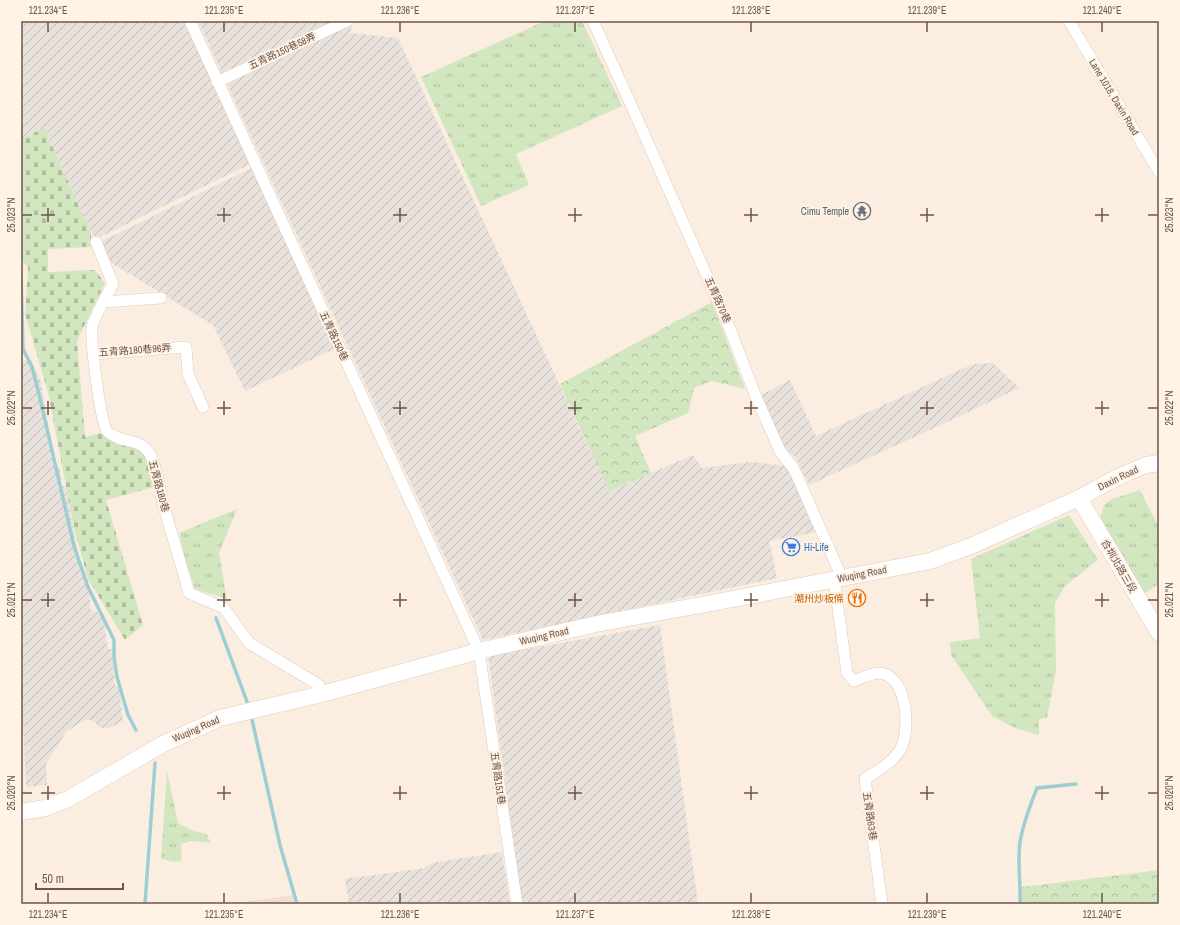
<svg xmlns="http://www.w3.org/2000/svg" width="1180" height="925" viewBox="0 0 1180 925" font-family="'Archivo Narrow','Noto Sans TC',sans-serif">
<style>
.residential{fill:#f2e0cf}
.industrial{fill:url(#industrial-furrows)}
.grass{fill:url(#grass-tufts)}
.forest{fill:url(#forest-crowns)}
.cemetery{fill:url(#cemetery-stones)}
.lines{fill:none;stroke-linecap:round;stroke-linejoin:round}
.stream{stroke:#9dced4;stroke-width:3.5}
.street-casing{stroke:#decabc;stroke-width:12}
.secondary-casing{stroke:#e2cbbb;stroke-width:17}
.street{stroke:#fff;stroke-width:11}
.secondary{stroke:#fff;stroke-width:16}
.ticks{fill:none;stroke:#6f5449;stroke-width:1.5}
.labels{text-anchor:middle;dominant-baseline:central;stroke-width:4;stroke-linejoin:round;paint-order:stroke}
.street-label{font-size:10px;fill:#6f5449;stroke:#fef3e5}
.worship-label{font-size:10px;fill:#5b616d;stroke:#fef3e5;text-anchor:end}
.shop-label{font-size:10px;fill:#366cbe;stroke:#fef3e5;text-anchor:start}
.food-label{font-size:10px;fill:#c56008;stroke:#fef3e5;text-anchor:end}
.neatline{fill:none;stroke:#6f5449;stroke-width:1.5}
.ticks-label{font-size:10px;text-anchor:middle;fill:#6f5449}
</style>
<defs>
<pattern id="industrial-furrows" width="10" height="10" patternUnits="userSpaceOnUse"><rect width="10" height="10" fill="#e9e1db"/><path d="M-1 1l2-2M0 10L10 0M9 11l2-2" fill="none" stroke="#c1b9b4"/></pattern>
<pattern id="grass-tufts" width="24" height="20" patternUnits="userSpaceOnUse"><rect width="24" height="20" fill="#d2e7c0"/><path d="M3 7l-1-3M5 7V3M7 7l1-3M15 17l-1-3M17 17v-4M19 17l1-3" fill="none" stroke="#afbe9e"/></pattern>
<pattern id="forest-crowns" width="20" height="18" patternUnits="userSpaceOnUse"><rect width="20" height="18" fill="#d2e7c0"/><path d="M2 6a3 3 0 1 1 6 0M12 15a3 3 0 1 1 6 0" fill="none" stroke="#afbe9e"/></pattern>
<pattern id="cemetery-stones" width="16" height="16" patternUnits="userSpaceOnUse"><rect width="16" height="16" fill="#d2e7c0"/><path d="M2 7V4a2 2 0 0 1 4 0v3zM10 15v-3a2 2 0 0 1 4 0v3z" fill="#afbe9e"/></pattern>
</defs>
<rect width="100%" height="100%" fill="#fbeee0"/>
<path class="residential" d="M 293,895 L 296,904 L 231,904 Z"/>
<path class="industrial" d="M 21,21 L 184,21 L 250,164 L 98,238 L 91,233 L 44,128 L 21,139 Z
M 198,21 L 352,21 L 351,33 L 398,38 L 609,491 L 693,455 L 702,468 L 751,462 L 788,466 L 818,532 L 769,541 L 777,578 L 483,640 Z
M 252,168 L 334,349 L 245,391 L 213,325 L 110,262 L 102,241 Z
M 31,360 L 41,382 L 55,468 L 60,469 L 62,486 L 66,487 L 81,572 L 88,579 L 91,611 L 103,613 L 108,649 L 112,649 L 115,686 L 119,686 L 123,721 L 107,729 L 99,727 L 94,721 L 86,719 L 66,732 L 46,764 L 47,785 L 26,787 L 21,682 L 21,361 Z
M 993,363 L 1019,388 L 932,429 L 809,485 L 797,460 L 784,446 L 761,395 L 790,380 L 816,436 L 964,368 L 975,364 Z
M 660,625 L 698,904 L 522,904 L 488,656 Z
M 502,852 L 510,904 L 349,904 L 345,879 L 425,868 L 431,863 Z"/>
<path class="grass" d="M 545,21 L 582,21 L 622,106 L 516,154 L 529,185 L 481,206 L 421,77 Z
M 1140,490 L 1159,528 L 1159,584 L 1143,594 L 1100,518 L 1104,505 L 1112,499 Z
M 237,509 L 219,553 L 227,599 L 195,589 L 187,565 L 179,533 Z
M 1069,515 L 1098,560 L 1065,586 L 1055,603 L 1056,671 L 1047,718 L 1039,719 L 1039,735 L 1015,728 L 992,716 L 951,655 L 950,642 L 980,638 L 971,559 Z
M 167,771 L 178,823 L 191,830 L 206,834 L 211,843 L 192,841 L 181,844 L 182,861 L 173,862 L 161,859 Z"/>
<path class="forest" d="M 712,302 L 745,389 L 712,381 L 694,388 L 688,413 L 635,436 L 651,473 L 609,491 L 560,384 Z
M 1159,870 L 1159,904 L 1022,904 L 1022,887 Z"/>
<path class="cemetery" d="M 44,128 L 91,233 L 91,247 L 48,249 L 48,272 L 95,270 L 105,283 L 77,341 L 85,437 L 100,433 L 114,443 L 138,446 L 146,455 L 154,487 L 106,500 L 143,625 L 125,640 L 88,579 L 74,528 L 48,392 L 25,314 L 28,267 L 21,260 L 21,139 Z"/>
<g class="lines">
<path class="stream" d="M 21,277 L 23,349 L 32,367 L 39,394 L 74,546 L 88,587 L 114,640 L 114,657 L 117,677 L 128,715 L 136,730
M 216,618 L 249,707
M 251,715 L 280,845 L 297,904
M 145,904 L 155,763
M 1020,904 C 1021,883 1017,862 1020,842 C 1023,823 1030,806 1037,788 L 1076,784"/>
<defs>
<path id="street" d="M 190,21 L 479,651 L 517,904
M 593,21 L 632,107 L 726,319 L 756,397 L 780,451 L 794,469 L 842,578
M 1069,21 L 1159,172
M 217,82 L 347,21
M 96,242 L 113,284 C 108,293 93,319 92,328 C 91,341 100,426 108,432 C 122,445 141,436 151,456 C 157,469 159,488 163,503 C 171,533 181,563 189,593 L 224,608 L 249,643 L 319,685 L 322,694
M 103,302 L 161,298
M 93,354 L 186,347 L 188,374 L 203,407
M 834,579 L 847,673 L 854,681 C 861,678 873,673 880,673 C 908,676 911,732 900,750 C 892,763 877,771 865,779 L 882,904"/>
<path id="secondary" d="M 1079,498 L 1159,633
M 21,812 L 45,808 L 68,799 L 163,744 L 220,718 L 322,694 L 479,651 L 596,624 L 712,603 L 930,561 L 971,546 L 1079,498 L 1118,477 L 1146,465 L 1159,463"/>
</defs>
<use href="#street" class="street-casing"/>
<use href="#secondary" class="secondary-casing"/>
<use href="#street" class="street"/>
<use href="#secondary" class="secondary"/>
</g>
<path class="ticks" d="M 48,22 L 48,32M 224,22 L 224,32M 400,22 L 400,32M 575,22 L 575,32M 751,22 L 751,32M 927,22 L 927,32M 1102,22 L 1102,32M 48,208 L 48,222M 224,208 L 224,222M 400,208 L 400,222M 575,208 L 575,222M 751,208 L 751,222M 927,208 L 927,222M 1102,208 L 1102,222M 22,215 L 32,215M 41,215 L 55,215M 217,215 L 231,215M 393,215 L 407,215M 568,215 L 582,215M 744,215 L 758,215M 920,215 L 934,215M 1095,215 L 1109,215M 1148,215 L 1158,215M 48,401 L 48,415M 224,401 L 224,415M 400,401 L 400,415M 575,401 L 575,415M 751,401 L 751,415M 927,401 L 927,415M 1102,401 L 1102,415M 22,408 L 32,408M 41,408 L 55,408M 217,408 L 231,408M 393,408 L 407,408M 568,408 L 582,408M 744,408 L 758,408M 920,408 L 934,408M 1095,408 L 1109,408M 1148,408 L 1158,408M 48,593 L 48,607M 224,593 L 224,607M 400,593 L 400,607M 575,593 L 575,607M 751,593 L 751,607M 927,593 L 927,607M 1102,593 L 1102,607M 22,600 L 32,600M 41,600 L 55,600M 217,600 L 231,600M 393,600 L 407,600M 568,600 L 582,600M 744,600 L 758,600M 920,600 L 934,600M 1095,600 L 1109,600M 1148,600 L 1158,600M 48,786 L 48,800M 224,786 L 224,800M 400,786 L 400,800M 575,786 L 575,800M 751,786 L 751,800M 927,786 L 927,800M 1102,786 L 1102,800M 22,793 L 32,793M 41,793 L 55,793M 217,793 L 231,793M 393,793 L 407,793M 568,793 L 582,793M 744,793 L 758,793M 920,793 L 934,793M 1095,793 L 1109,793M 1148,793 L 1158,793M 48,893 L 48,903M 224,893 L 224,903M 400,893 L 400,903M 575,893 L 575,903M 751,893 L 751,903M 927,893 L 927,903M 1102,893 L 1102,903"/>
<defs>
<symbol id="temple-ring" viewBox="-11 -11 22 22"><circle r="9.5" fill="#fef3e5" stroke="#6b7280" stroke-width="1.5"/><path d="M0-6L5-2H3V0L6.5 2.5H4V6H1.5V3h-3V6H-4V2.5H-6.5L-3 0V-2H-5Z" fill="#6b7280"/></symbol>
<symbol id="supermarket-ring" viewBox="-11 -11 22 22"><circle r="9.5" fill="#fef3e5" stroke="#3f7fe0" stroke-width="1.5"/><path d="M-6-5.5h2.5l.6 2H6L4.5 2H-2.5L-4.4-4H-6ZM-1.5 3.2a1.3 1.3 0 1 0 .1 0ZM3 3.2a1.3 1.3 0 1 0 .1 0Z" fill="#3f7fe0"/></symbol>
<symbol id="restaurant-ring" viewBox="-11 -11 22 22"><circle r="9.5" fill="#fef3e5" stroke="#e8710a" stroke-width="1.5"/><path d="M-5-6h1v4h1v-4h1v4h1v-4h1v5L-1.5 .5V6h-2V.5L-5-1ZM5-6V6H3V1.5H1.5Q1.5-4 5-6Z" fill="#e8710a"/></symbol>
</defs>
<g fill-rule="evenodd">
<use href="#temple-ring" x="852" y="201" width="20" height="20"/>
<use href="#supermarket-ring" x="781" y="537" width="20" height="20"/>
<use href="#restaurant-ring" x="847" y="588" width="20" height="20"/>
</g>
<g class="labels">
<g class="street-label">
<text transform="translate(282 51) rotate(-25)">五青路150巷58弄</text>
<text transform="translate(1114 97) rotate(59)">Lane 1018, Daxin Road</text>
<text transform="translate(718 300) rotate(66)">五青路70巷</text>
<text transform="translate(334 336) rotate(65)">五青路150巷</text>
<text transform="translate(135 350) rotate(-4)">五青路180巷96弄</text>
<text transform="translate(1118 478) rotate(-26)">Daxin Road</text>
<text transform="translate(159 486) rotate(75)">五青路180巷</text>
<text transform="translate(1119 566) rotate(60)">合圳北路三段</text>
<text transform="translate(862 574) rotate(-11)">Wuqing Road</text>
<text transform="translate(544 636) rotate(-13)">Wuqing Road</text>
<text transform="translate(196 729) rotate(-24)">Wuqing Road</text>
<text transform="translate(498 778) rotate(82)">五青路151巷</text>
<text transform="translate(870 816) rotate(82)">五青路63巷</text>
</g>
<g class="worship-label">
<text x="849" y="211">Cimu Temple</text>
</g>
<g class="shop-label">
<text x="804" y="547">Hi-Life</text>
</g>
<g class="food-label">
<text x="844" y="598">潮州炒板條</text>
</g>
</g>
<rect width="1180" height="925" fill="none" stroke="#fef3e5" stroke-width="44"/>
<path d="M36 883v6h87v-6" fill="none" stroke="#6f5449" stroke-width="2"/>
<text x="42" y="883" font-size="12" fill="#6f5449" stroke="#fef3e5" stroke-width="3" paint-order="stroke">50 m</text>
<rect x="22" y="22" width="1136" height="881" class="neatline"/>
<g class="ticks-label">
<text x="48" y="14">121.234°E</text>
<text x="224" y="14">121.235°E</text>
<text x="400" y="14">121.236°E</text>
<text x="575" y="14">121.237°E</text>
<text x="751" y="14">121.238°E</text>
<text x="927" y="14">121.239°E</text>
<text x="1102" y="14">121.240°E</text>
<text transform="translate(11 215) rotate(-90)" y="4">25.023°N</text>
<text transform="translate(1169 215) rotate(-90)" y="4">25.023°N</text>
<text transform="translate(11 408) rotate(-90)" y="4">25.022°N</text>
<text transform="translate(1169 408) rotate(-90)" y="4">25.022°N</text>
<text transform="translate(11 600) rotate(-90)" y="4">25.021°N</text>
<text transform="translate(1169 600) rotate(-90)" y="4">25.021°N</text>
<text transform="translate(11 793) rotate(-90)" y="4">25.020°N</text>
<text transform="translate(1169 793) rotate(-90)" y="4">25.020°N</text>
<text x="48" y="918">121.234°E</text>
<text x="224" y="918">121.235°E</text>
<text x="400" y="918">121.236°E</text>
<text x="575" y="918">121.237°E</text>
<text x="751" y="918">121.238°E</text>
<text x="927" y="918">121.239°E</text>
<text x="1102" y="918">121.240°E</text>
</g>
</svg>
